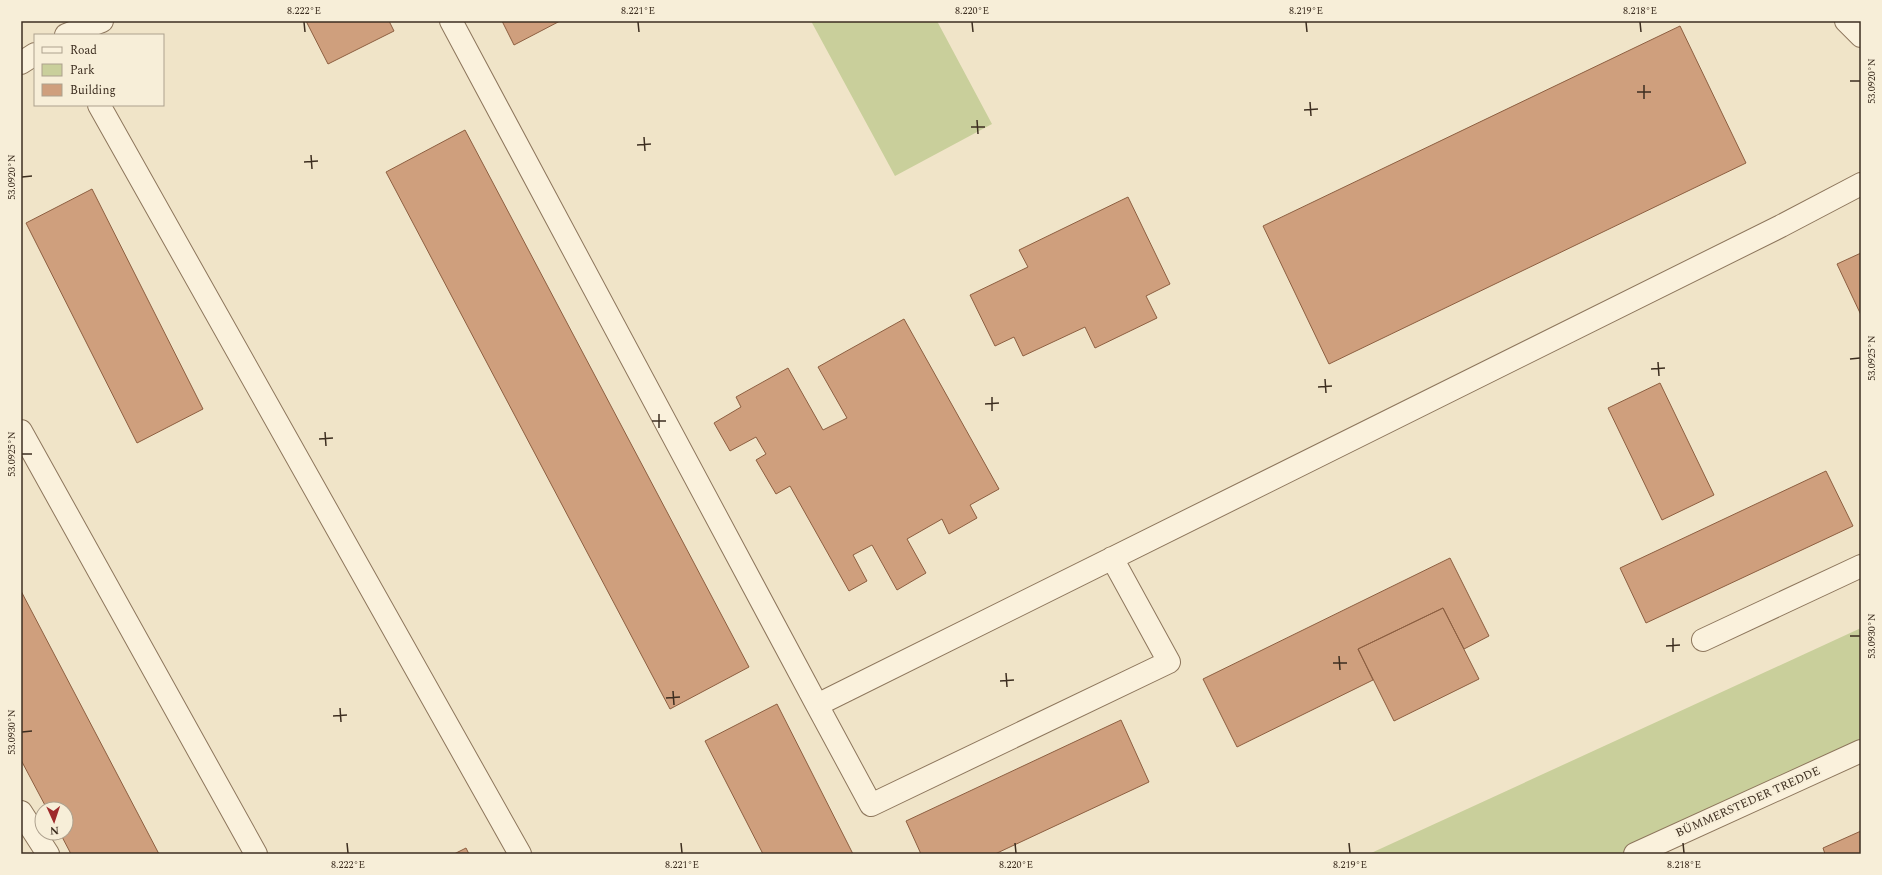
<svg xmlns="http://www.w3.org/2000/svg" width="1882" height="875" viewBox="0 0 1882 875" font-family="Spectral,serif">
<style>
.green{fill:#c9cf9b}
.building{fill:#cf9f7d;stroke:#8d5f41}
.lines{fill:none;stroke-linecap:round;stroke-linejoin:round}
.minor-casing{stroke:#8d765c;stroke-width:24}
.minor{stroke:#faf1dc;stroke-width:22}
.ticks{fill:none;stroke:#3d2e20;stroke-width:1.5}
.labels{text-anchor:middle;dominant-baseline:central;stroke-width:4;stroke-linejoin:round;paint-order:stroke}
.street-label{font-size:12px;fill:#3d2e20;stroke:#f7eed8}
.neatline{fill:none;stroke:#3d2e20;stroke-width:1.5}
.ticks-label{font-size:10px;text-anchor:middle;fill:#3d2e20}
</style>
<rect width="100%" height="100%" fill="#f0e4c8"/>
<path class="green" d="M 811,21 L 937,21 L 992,124 L 895,176 Z
M 1861,628 L 1861,751 L 1635,854 L 1369,854 Z"/>
<path class="building" d="M 306,21 L 389,21 L 394,31 L 328,64 Z
M 502,21 L 560,21 L 514,45 Z
M 1680,26 L 1746,163 L 1329,364 L 1263,226 Z
M 465,130 L 749,667 L 670,709 L 386,172 Z
M 92,189 L 203,409 L 137,443 L 26,223 Z
M 1128,197 L 1170,284 L 1146,296 L 1157,318 L 1095,348 L 1085,327 L 1023,356 L 1014,337 L 995,346 L 970,295 L 1028,267 L 1019,250 Z
M 1861,253 L 1861,315 L 1837,264 Z
M 904,319 L 999,489 L 970,505 L 977,518 L 949,534 L 942,519 L 907,539 L 926,573 L 897,590 L 872,545 L 853,555 L 867,581 L 849,591 L 790,486 L 776,494 L 756,460 L 766,454 L 756,437 L 730,451 L 714,423 L 741,407 L 736,397 L 788,368 L 823,430 L 847,418 L 818,367 Z
M 1660,383 L 1714,495 L 1662,520 L 1608,408 Z
M 1826,471 L 1853,526 L 1646,623 L 1620,568 Z
M 1450,558 L 1489,636 L 1464,649 L 1443,608 L 1358,649 L 1373,680 L 1237,747 L 1203,679 Z
M 21,591 L 159,854 L 71,854 L 60,833 L 66,833 L 66,809 L 47,809 L 21,760 Z
M 1443,608 L 1479,679 L 1394,721 L 1358,649 Z
M 777,704 L 853,854 L 763,854 L 705,741 Z
M 1121,720 L 1149,782 L 995,854 L 921,854 L 906,821 Z
M 1861,831 L 1861,854 L 1825,854 L 1823,848 Z
M 466,848 L 469,854 L 454,854 Z"/>
<g class="lines">
<defs>
<path id="minor" d="M 451,21 L 817,705
M 1846,21 L 1861,36
M 66,35 L 102,21
M 21,63 L 35,54
M 99,105 L 520,854
M 21,431 L 256,854
M 1112,558 L 1169,662 L 871,805 L 817,705 L 1781,226 L 1861,184
M 1703,640 L 1861,566
M 21,812 L 48,854
M 1635,854 L 1861,751"/>
</defs>
<use href="#minor" class="minor-casing"/>
<use href="#minor" class="minor"/>
</g>
<path class="ticks" d="M 304,22 L 305,32M 638,22 L 639,32M 972,22 L 973,32M 1306,22 L 1307,32M 1640,22 L 1641,32M 1850,81 L 1860,81M 1644,85 L 1644,99M 1637,92 L 1651,92M 1310,102 L 1311,116M 1304,110 L 1318,109M 977,120 L 978,134M 971,127 L 985,127M 644,137 L 645,151M 637,145 L 651,144M 311,155 L 312,169M 304,162 L 318,161M 22,177 L 32,176M 1850,359 L 1860,358M 1658,362 L 1659,376M 1651,369 L 1665,368M 1325,379 L 1326,393M 1318,387 L 1332,386M 992,397 L 992,411M 985,404 L 999,403M 659,414 L 659,428M 652,421 L 666,421M 325,432 L 326,446M 319,439 L 333,438M 22,454 L 32,454M 1850,636 L 1860,636M 1673,638 L 1673,652M 1666,646 L 1680,645M 1339,656 L 1340,670M 1333,663 L 1347,663M 1006,673 L 1007,687M 1000,681 L 1014,680M 673,691 L 674,705M 666,698 L 680,697M 340,708 L 341,722M 333,716 L 347,715M 22,732 L 32,731M 347,843 L 348,853M 681,843 L 682,853M 1015,843 L 1016,853M 1349,843 L 1350,853M 1683,843 L 1684,853"/>
<g class="labels">
<g class="street-label">
<text transform="translate(1748 802) rotate(-24)">BÜMMERSTEDER TREDDE</text>
</g>
</g>
<rect width="1882" height="875" fill="none" stroke="#f7eed8" stroke-width="44"/>
<rect x="34" y="34" width="130" height="72" fill="#f7eed8" stroke="#ada18e"/>
<rect x="42" y="47" width="20" height="6" fill="#faf1dc" stroke="#ada18e"/>
<text x="70" y="54" font-size="12" fill="#3d2e20">Road</text>
<rect x="42" y="64" width="20" height="12" fill="#c9cf9b" stroke="#ada18e"/>
<text x="70" y="74" font-size="12" fill="#3d2e20">Park</text>
<rect x="42" y="84" width="20" height="12" fill="#cf9f7d" stroke="#ada18e"/>
<text x="70" y="94" font-size="12" fill="#3d2e20">Building</text>
<g transform="translate(54 821) rotate(177)"><circle r="19" fill="#f7eed8" stroke="#ada18e"/>
<path d="M0-3L7 15L0 10L-7 15Z" fill="#9e2a2b"/>
<text y="-6" font-size="11" font-weight="bold" text-anchor="middle" fill="#3d2e20">N</text>
</g>
<rect x="22" y="22" width="1838" height="831" class="neatline"/>
<g class="ticks-label">
<text x="304" y="14">8.222°E</text>
<text x="638" y="14">8.221°E</text>
<text x="972" y="14">8.220°E</text>
<text x="1306" y="14">8.219°E</text>
<text x="1640" y="14">8.218°E</text>
<text transform="translate(1871 81) rotate(-90)" y="4">53.0920°N</text>
<text transform="translate(11 177) rotate(-90)" y="4">53.0920°N</text>
<text transform="translate(1871 358) rotate(-90)" y="4">53.0925°N</text>
<text transform="translate(11 454) rotate(-90)" y="4">53.0925°N</text>
<text transform="translate(1871 636) rotate(-90)" y="4">53.0930°N</text>
<text transform="translate(11 732) rotate(-90)" y="4">53.0930°N</text>
<text x="348" y="868">8.222°E</text>
<text x="682" y="868">8.221°E</text>
<text x="1016" y="868">8.220°E</text>
<text x="1350" y="868">8.219°E</text>
<text x="1684" y="868">8.218°E</text>
</g>
</svg>
